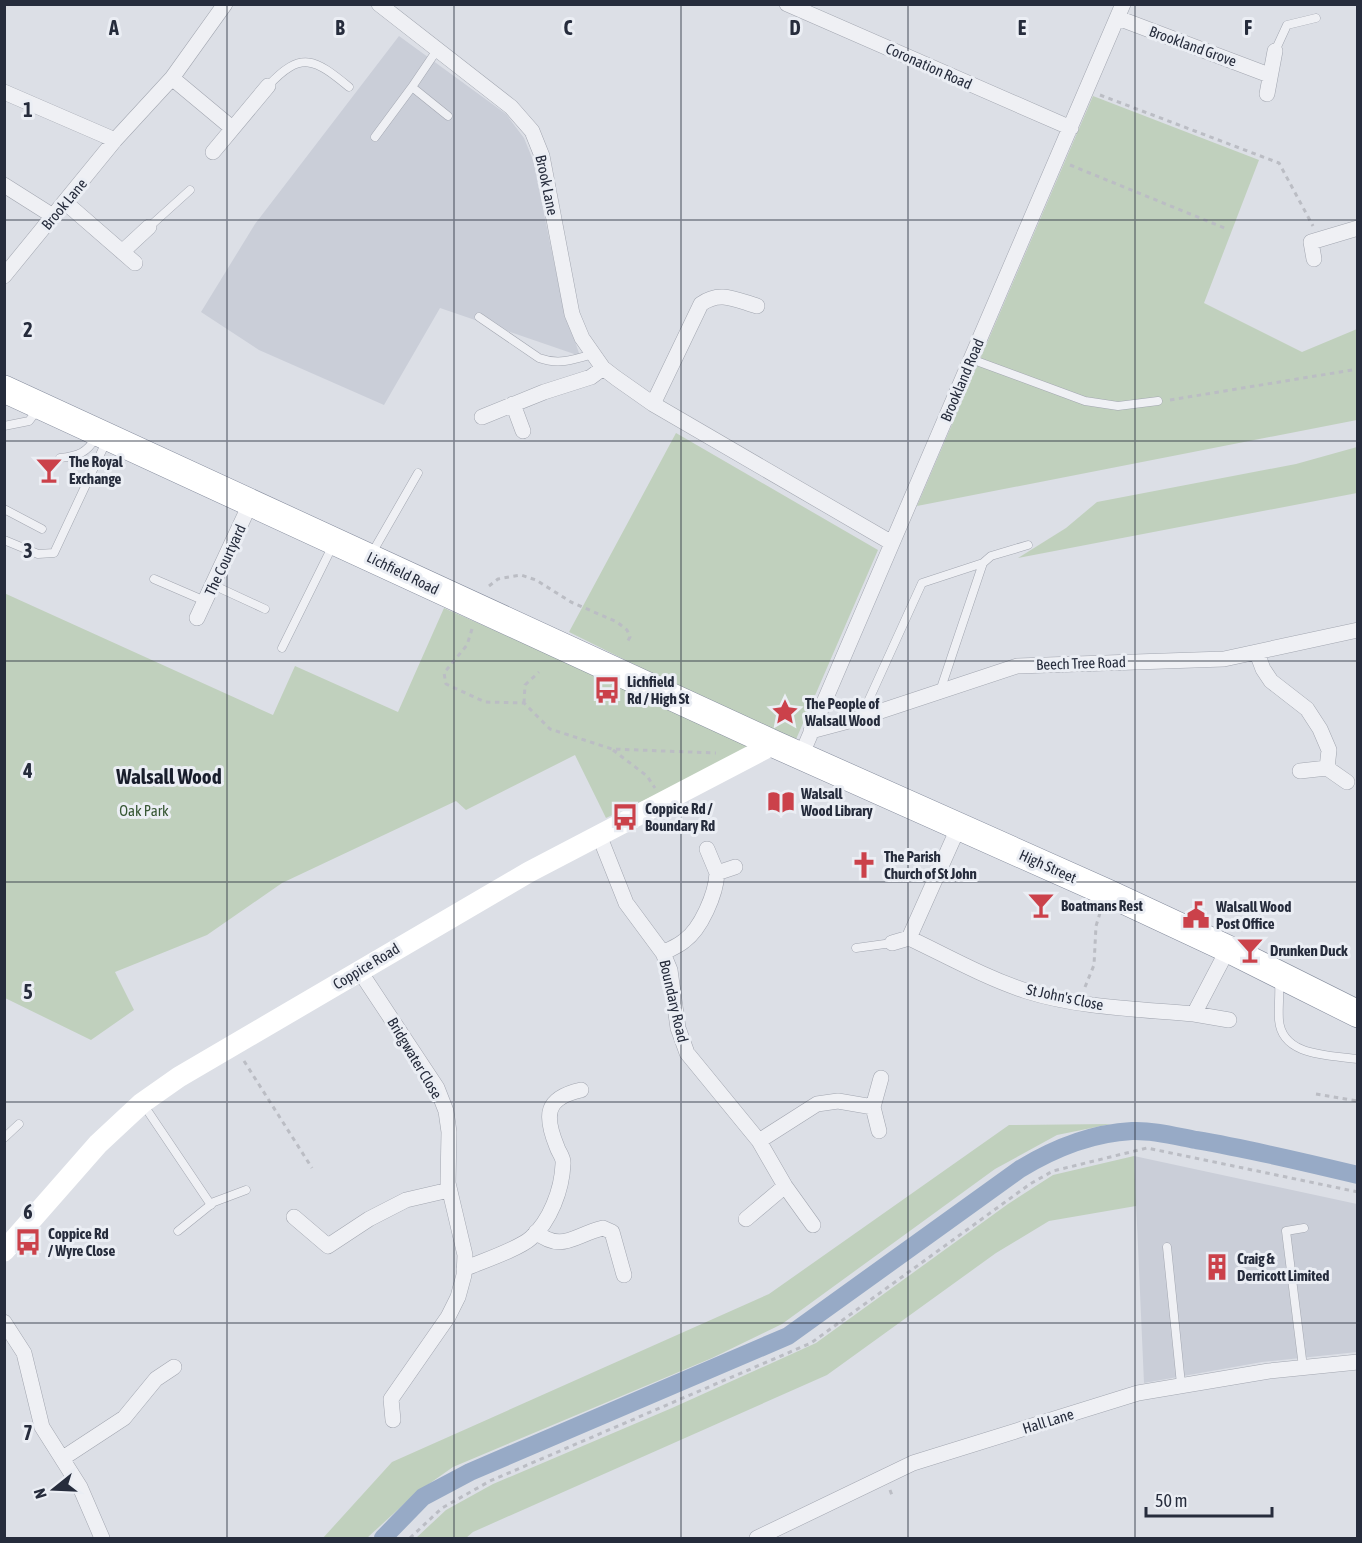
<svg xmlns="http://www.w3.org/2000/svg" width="1362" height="1543" viewBox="0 0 1362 1543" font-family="'Asap Condensed',sans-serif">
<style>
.built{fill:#caced8}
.green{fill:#c0d0bd}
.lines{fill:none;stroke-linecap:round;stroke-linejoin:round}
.canal{stroke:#97aac6;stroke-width:18}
.lane-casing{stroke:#a2a6b0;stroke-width:9}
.street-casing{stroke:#a2a6b0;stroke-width:16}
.highway-casing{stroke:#848b9c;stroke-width:28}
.path{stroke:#bbbdc4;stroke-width:3;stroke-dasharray:4.5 4.5;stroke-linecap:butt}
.lane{stroke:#eff0f4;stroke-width:8}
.street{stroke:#eff0f4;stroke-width:15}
.secondary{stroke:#fff;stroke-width:21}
.highway{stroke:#fff;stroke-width:27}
.grid{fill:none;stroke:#262c3c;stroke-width:1.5;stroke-opacity:0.55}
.labels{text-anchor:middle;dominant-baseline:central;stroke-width:6;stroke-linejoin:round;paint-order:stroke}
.street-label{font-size:15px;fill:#262c3c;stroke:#ebeef4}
.poi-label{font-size:15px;font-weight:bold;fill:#262c3c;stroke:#ebeef4;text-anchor:start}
.park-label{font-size:15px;fill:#375734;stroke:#ebeef4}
.district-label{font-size:21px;font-weight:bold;fill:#191e2c;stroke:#ebeef4}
.grid-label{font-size:20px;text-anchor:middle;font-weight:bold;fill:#262c3c;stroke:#ebeef4;stroke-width:6;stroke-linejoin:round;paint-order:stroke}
</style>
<rect width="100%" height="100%" fill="#dcdfe6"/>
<path class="built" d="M 399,36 L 506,114 L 524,138 L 533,160 L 563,306 L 580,356 L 440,308 L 384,405 L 259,350 L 201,312 L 255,224 Z
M 1134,1156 L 1357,1204 L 1357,1352 L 1262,1362 L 1144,1383 Z"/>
<path class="green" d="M 1093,96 L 1259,160 L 1204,303 L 1302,352 L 1357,329 L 1357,420 L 917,506 Z
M 676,433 L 878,550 L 794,744 L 569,632 Z
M 1357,447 L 1357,493 L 1018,558 L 1066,528 L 1097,502 L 1296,464 Z
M 4,593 L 273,715 L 295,666 L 398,712 L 444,608 L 758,747 L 606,818 L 575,755 L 466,810 L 456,801 L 282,883 L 207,935 L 115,972 L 134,1010 L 91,1040 L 5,998 Z
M 1111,1124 L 1057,1135 L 995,1169 L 782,1324 L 712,1358 L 453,1467 L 416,1493 L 367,1538 L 323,1538 L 392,1462 L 769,1294 L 1009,1125 Z
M 1134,1156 L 1136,1206 L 1049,1221 L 996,1253 L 827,1375 L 473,1532 L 466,1538 L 416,1538 L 446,1510 L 493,1484 L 672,1408 L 816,1343 L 1008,1204 L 1053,1175 Z"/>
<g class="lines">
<path class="canal" d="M 383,1538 L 423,1497 L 470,1472 L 788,1336 L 1020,1169 C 1053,1149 1093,1133 1132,1131 C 1153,1130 1175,1136 1196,1140 C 1250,1149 1304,1162 1358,1175"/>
<defs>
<path id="lane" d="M 437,50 L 412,87 L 448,116
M 1275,51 L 1287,25 L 1316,18
M 268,86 C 301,50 315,59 349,87
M 375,137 L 412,87
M 149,227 L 190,190
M 479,317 L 539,358 C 558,365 573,360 593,354
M 971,359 L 1085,401 L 1118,406 L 1158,401
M 4,426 L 29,421 L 38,409
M 60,458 C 78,456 87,453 96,437
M 4,509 L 42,529
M 4,540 L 38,554 L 54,553 L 106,442
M 372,553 L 418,473
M 154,579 L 205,601
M 213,585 L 265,609
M 282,648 L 332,547
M 940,691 L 983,563
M 861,717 L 922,583 L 983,563 L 991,556 L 1028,545
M 856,948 L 892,943
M 1279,982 C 1280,995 1278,1008 1279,1020 C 1282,1057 1330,1055 1358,1059
M 143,1104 L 211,1205
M 4,1138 L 19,1124
M 178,1231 L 214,1202 L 246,1190
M 1167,1247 L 1181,1384
M 1303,1367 L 1286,1231 L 1304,1228"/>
<path id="street" d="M 379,4 L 511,107 L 532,131 L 542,156 L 572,314 L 582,338 L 603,368 L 616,378 L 653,404 L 892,543
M 787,4 L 1071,128
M 1118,18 L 1269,75
M 172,78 L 232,128
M 4,92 L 115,140
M 1267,94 L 1275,51
M 213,152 L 268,86
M 4,185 L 53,216
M 66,203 L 135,263
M 122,252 L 149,227
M 1314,259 L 1311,242 L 1358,228
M 4,276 L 115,140 L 172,78 L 225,4
M 513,404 L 523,431
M 653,404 L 701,304 C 720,290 736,300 757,306
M 482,417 L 544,392 L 591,377 L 603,368
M 197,618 L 251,502
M 1257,653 L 1263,669 L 1271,681 L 1307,709 L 1320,729 L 1329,750 L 1327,768
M 811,731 L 860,718 L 1017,666 L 1224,659 L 1358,630
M 801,756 L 1123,4
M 1300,771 L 1327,768 L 1347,782
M 959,826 L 909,938 C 947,956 986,978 1026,991 C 1080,1008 1139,1009 1194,1014 L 1228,949
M 599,835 L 626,903 L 663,953 L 670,970 L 678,1028 L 687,1053 L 759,1141 L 785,1186 L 813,1225
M 707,849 L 717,873 L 735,867
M 892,943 L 909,938
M 663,953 C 670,949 678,946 684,941 C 701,929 716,894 717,873
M 359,970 L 437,1088 L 446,1111 L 449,1132 L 448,1183 L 465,1255 L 464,1275 L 458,1297 L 448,1317 L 391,1399 L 393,1420
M 1194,1014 L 1229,1020
M 879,1131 L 873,1107 L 881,1078
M 759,1141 L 817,1104 L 838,1101 L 873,1107
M 294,1217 L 328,1246 L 369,1219 L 406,1200 L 449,1190
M 746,1219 L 785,1186
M 536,1232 C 562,1253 574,1235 603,1228 L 612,1232 L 624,1275
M 464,1269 C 480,1262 519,1249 531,1238 C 550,1221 562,1190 563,1164 C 564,1158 559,1153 557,1147 C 544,1115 545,1098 581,1090
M 4,1322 L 24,1353 L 42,1427 L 80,1487 L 102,1538
M 63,1458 L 124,1418 L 156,1379 L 174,1367
M 757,1538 L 913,1463 L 1138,1393 L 1269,1371 L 1358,1362"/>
<path id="highway" d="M 4,389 L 774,744 L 1108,893 L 1228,949 L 1358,1014"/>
</defs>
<use href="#lane" class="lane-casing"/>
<use href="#street" class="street-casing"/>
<use href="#highway" class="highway-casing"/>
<path class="path" d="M 1100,95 L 1279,163 L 1313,226
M 1070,165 L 1227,229
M 1170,400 L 1358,369
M 489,586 L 498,579 L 509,577 L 521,575 L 536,580 L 571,602 L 617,622 L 627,630 L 630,637 L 626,644
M 472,629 L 467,645 L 444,673 L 446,684 L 485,702 L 524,703 L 550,729 L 612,749 L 716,753
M 524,703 L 525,685 L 539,672
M 613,750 L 647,776 L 655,788
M 1085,987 L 1094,965 L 1096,926 L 1100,913
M 244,1061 L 312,1168
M 1316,1094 L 1358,1101
M 890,1490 L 893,1498
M 410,1538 L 442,1508 L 490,1481 L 811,1343 L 1030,1184 L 1053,1171 L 1147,1148 L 1358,1192"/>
<use href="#lane" class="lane"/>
<use href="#street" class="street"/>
<path class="secondary" d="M 4,1251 L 98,1144 L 142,1103 L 179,1077 L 529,872 L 774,744"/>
<use href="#highway" class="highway"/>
</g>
<path class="grid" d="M 227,4 L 227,1538M 454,4 L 454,1538M 681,4 L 681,1538M 908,4 L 908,1538M 1135,4 L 1135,1538M 4,220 L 1358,220M 4,441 L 1358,441M 4,661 L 1358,661M 4,882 L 1358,882M 4,1102 L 1358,1102M 4,1323 L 1358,1323"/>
<defs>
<symbol id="bar-bare" viewBox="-9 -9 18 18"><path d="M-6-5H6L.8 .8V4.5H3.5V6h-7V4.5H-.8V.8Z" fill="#cb414a" stroke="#ebeef4" stroke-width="2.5" paint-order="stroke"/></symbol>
<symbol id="bus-bare" viewBox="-9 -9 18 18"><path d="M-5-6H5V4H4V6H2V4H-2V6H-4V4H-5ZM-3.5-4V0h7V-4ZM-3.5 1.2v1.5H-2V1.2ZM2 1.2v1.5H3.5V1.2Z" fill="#cb414a" stroke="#ebeef4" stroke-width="2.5" paint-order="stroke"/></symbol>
<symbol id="sight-bare" viewBox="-9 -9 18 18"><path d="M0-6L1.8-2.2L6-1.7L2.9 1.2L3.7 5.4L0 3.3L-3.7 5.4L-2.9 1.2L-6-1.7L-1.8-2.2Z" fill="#cb414a" stroke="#ebeef4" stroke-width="2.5" paint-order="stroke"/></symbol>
<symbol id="library-bare" viewBox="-9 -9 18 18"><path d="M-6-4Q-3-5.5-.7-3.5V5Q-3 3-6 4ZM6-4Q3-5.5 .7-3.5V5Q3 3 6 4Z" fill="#cb414a" stroke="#ebeef4" stroke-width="2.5" paint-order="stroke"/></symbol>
<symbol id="church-bare" viewBox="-9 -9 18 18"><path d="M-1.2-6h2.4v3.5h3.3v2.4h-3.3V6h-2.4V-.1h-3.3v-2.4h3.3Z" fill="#cb414a" stroke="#ebeef4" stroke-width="2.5" paint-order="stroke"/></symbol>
<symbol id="civic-bare" viewBox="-9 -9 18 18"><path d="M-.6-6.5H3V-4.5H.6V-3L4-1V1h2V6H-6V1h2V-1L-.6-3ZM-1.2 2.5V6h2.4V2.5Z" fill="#cb414a" stroke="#ebeef4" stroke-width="2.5" paint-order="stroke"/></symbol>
<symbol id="building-bare" viewBox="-9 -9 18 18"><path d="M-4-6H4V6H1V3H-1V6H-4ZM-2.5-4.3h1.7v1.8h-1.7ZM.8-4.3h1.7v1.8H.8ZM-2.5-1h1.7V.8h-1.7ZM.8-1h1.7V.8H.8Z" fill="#cb414a" stroke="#ebeef4" stroke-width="2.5" paint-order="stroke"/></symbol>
</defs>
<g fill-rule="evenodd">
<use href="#bar-bare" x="30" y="451" width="38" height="38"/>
<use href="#bus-bare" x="588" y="671" width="38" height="38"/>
<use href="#sight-bare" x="766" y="693" width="38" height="38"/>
<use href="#library-bare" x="762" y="783" width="38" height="38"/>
<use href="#bus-bare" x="606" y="798" width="38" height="38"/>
<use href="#church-bare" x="845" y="846" width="38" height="38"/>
<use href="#bar-bare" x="1022" y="886" width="38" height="38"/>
<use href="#civic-bare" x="1177" y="896" width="38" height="38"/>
<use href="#bar-bare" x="1231" y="931" width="38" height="38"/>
<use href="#bus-bare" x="9" y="1223" width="38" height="38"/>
<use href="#building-bare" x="1198" y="1248" width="38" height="38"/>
</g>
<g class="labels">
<g class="street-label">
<text transform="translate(1193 46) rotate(20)">Brookland Grove</text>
<text transform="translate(929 66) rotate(24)">Coronation Road</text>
<text transform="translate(547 185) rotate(78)">Brook Lane</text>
<text transform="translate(64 204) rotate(-50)">Brook Lane</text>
<text transform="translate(962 380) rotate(-67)">Brookland Road</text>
<text transform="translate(225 560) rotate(-65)">The Courtyard</text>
<text transform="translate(403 573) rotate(26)">Lichfield Road</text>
<text transform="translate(1081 663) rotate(-2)">Beech Tree Road</text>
<text transform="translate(1048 866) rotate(24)">High Street</text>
<text transform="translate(366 966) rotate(-31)">Coppice Road</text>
<text transform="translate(1065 997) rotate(12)">St John's Close</text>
<text transform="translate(674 1001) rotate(77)">Boundary Road</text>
<text transform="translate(415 1058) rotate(59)">Bridgwater Close</text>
<text transform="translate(1048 1421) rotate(-17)">Hall Lane</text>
</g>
<g class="poi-label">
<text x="69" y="461">The Royal<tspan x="69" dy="17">Exchange</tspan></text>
<text x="627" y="681">Lichfield<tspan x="627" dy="17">Rd / High St</tspan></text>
<text x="805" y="703">The People of<tspan x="805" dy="17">Walsall Wood</tspan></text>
<text x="801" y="793">Walsall<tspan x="801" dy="17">Wood Library</tspan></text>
<text x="645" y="808">Coppice Rd /<tspan x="645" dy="17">Boundary Rd</tspan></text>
<text x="884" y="856">The Parish<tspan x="884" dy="17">Church of St John</tspan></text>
<text x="1061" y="905">Boatmans Rest</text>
<text x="1216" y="906">Walsall Wood<tspan x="1216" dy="17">Post Office</tspan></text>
<text x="1270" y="950">Drunken Duck</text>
<text x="48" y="1233">Coppice Rd<tspan x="48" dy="17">/ Wyre Close</tspan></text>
<text x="1237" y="1258">Craig &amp;<tspan x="1237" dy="17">Derricott Limited</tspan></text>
</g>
<g class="park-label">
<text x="144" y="810">Oak Park</text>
</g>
<g class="district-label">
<text x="169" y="776">Walsall Wood</text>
</g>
</g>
<g class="grid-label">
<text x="114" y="35">A</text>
<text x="340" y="35">B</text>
<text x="568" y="35">C</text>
<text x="795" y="35">D</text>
<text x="1022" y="35">E</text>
<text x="1248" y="35">F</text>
<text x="28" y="117">1</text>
<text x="28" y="337">2</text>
<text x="28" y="558">3</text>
<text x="28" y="778">4</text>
<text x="28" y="999">5</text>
<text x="28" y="1219">6</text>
<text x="28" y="1440">7</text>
</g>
<rect width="1362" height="1543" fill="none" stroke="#262c3c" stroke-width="12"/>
<g transform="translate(54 1489) rotate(252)" stroke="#ebeef4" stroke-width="4.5" paint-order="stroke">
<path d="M0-4.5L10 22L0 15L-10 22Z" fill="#262c3c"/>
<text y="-9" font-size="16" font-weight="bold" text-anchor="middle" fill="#262c3c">N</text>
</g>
<path d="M1146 1507v9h126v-9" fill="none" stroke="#262c3c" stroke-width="3"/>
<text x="1155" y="1507" font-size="18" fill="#262c3c" stroke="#ebeef4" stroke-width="4.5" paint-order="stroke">50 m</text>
</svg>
